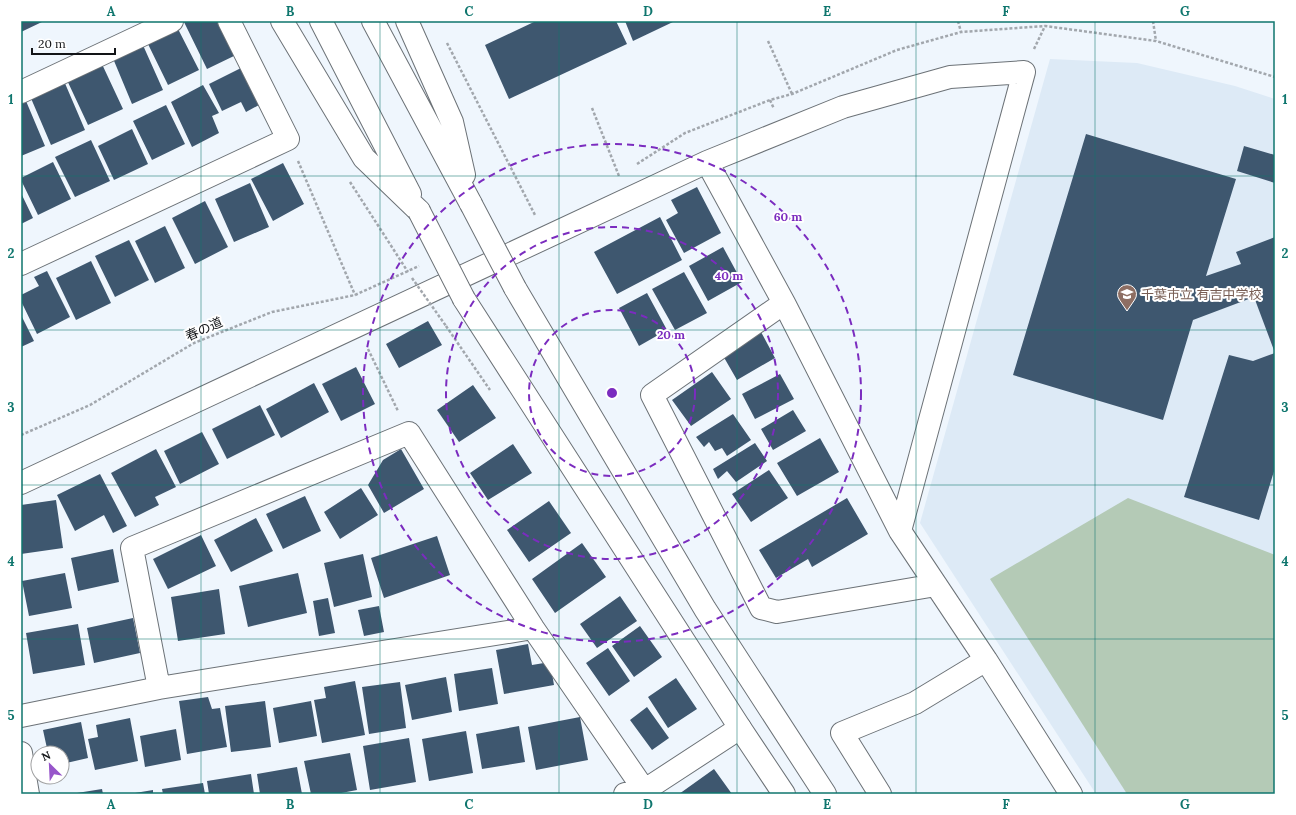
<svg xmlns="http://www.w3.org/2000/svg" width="1296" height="815" viewBox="0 0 1296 815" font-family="Lora,'Noto Sans JP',serif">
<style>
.built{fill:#ddeaf6}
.green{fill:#b4cab6}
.building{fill:#3e576f}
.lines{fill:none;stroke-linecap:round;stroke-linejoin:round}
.street-casing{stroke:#6c7277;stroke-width:24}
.secondary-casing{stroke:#6c7277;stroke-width:24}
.path{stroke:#a2a7ad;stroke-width:2.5;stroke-dasharray:3 2;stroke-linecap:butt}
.street{stroke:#fff;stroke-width:22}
.secondary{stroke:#fff;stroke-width:22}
.secondary-bridge-casing{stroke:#6c7277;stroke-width:24;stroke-linecap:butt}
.path-bridge{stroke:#a2a7ad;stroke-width:2.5;stroke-dasharray:3 2;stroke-linecap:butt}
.secondary-bridge{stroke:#fff;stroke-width:22}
.grid{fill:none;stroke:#0f766e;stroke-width:1;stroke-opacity:0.55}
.ring{fill:none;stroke:#7b2cbf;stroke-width:2;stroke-dasharray:7 5}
.labels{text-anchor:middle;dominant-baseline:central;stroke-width:4;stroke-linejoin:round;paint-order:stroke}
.education-label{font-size:13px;fill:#785e54;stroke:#fff;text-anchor:start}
.street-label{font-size:13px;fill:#121417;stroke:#fff}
.centre{fill:#7b2cbf;stroke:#fff;stroke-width:2}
.ring-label{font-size:12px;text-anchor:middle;font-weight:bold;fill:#7b2cbf;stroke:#fff;stroke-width:4;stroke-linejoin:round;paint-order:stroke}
.neatline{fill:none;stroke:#0f766e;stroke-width:1.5}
.grid-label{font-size:13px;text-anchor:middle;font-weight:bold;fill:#0f766e}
</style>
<rect width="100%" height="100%" fill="#eff6fd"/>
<path class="built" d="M 1050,59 L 1137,63 L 1235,86 L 1275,99 L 1275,794 L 1096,794 L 920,523 Z"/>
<path class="green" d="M 1128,498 L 1275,555 L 1275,794 L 1127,794 L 990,579 Z"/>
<path class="building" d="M 21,21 L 44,21 L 21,32 Z
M 185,21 L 219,21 L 236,55 L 207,69 L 184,22 Z
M 536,21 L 616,21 L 627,44 L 509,99 L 485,45 Z
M 625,21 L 675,21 L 633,41 Z
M 177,27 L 199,70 L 168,85 L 147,42 Z
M 142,43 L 163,90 L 132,104 L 112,56 Z
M 101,62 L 123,109 L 88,125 L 66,78 Z
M 241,68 L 259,105 L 246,112 L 241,102 L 222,111 L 209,84 Z
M 64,81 L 85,130 L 51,145 L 30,96 Z
M 203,85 L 219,113 L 212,116 L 219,133 L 192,147 L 171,102 Z
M 26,101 L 45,146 L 21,156 L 21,104 Z
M 166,105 L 185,144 L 152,160 L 133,121 Z
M 132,129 L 148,164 L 114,180 L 98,146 Z
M 1086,134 L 1236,179 L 1206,276 L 1241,264 L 1236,252 L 1275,237 L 1275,306 L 1274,306 L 1275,309 L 1275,353 L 1254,297 L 1193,320 L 1163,420 L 1013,375 Z
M 91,140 L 110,181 L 75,197 L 55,157 Z
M 1244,146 L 1275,155 L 1275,183 L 1237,171 Z
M 53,162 L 71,199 L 38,215 L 21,180 L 21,178 Z
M 283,163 L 304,204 L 273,221 L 251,179 Z
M 250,183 L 269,227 L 234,242 L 215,199 Z
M 697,187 L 721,233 L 684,253 L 666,220 L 678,213 L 671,200 Z
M 21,193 L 33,218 L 21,224 Z
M 205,201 L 228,247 L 195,264 L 172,218 Z
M 660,217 L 682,260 L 617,294 L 594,252 Z
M 165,226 L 185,268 L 155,283 L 135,241 Z
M 129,240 L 149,280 L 115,297 L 95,256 Z
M 723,247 L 742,282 L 708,301 L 689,266 Z
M 91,261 L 111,303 L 76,320 L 56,278 Z
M 47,271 L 70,317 L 37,334 L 21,301 L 21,295 L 39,286 L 34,277 Z
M 684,272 L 707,313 L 675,330 L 652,289 Z
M 647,293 L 667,330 L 639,346 L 619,308 Z
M 21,315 L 34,341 L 21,347 Z
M 428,321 L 442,345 L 399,368 L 386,344 Z
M 761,332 L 775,358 L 737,380 L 722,354 Z
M 1275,353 L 1275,468 L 1259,520 L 1184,497 L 1229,355 L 1253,361 Z
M 356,367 L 375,404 L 341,421 L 322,384 Z
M 712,372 L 731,399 L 691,426 L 672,400 Z
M 780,374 L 794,399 L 755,419 L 742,394 Z
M 314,383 L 329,412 L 281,438 L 266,409 Z
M 473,385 L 496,418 L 459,442 L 437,410 Z
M 260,405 L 275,435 L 227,459 L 212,429 Z
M 793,410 L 806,431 L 773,450 L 761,429 Z
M 733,414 L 751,440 L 727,456 L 722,448 L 715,451 L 709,442 L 704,447 L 696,437 Z
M 202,432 L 219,464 L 180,484 L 164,451 Z
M 820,438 L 839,472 L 797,496 L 777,463 Z
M 755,443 L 767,461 L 736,482 L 727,471 L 718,479 L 713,469 Z
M 513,444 L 532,473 L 488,500 L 470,473 Z
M 156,449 L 176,487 L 155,497 L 159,505 L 135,517 L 111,473 Z
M 401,449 L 424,489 L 384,513 L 368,485 L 383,460 Z
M 769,470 L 788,498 L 751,522 L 732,494 Z
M 100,474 L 127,526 L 113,533 L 104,515 L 75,531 L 57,495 Z
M 361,488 L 378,515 L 340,539 L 324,512 Z
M 305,496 L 321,531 L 283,549 L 266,514 Z
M 847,498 L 868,534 L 812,567 L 808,559 L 776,578 L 759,550 Z
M 56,500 L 63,548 L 21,554 L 21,505 Z
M 549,501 L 571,533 L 529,562 L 507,530 Z
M 256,518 L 273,551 L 231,572 L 214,540 Z
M 201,535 L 216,566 L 168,589 L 153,559 Z
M 437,536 L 450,575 L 384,598 L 371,558 Z
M 582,543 L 606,577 L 555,613 L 532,579 Z
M 113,549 L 119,582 L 78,591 L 71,558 Z
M 363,554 L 372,597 L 334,607 L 324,563 Z
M 65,573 L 72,608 L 29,616 L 22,581 Z
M 298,573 L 307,613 L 248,627 L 239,586 Z
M 219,589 L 225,634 L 178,641 L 171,597 Z
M 620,596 L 637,621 L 597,648 L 580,624 Z
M 328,598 L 335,633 L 319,636 L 313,601 Z
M 379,606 L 384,632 L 364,636 L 358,610 Z
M 133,618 L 140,653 L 94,663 L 87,628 Z
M 78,624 L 85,665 L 33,674 L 26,633 Z
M 640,626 L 662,657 L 634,677 L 612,646 Z
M 528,644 L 532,665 L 550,662 L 554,685 L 504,694 L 496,650 Z
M 608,648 L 630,681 L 609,696 L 586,663 Z
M 492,668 L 498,704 L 459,711 L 454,674 Z
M 446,677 L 452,712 L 412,720 L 405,685 Z
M 676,678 L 697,709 L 668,728 L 648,697 Z
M 355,681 L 365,735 L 322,743 L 314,700 L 326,698 L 324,687 Z
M 400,682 L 406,728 L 369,734 L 362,687 Z
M 208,697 L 212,709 L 220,708 L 227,747 L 187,754 L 179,701 Z
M 265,701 L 271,747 L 231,752 L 225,706 Z
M 311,701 L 317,736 L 279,743 L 273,708 Z
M 647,707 L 669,738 L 652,750 L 630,720 Z
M 580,717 L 588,760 L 536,770 L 528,727 Z
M 130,718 L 138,761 L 95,770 L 88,739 L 98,737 L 96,725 Z
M 81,722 L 88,758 L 62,764 L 62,753 L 48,753 L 43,730 Z
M 519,726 L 525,762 L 482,769 L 476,734 Z
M 176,729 L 181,760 L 145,767 L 140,736 Z
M 466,731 L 473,773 L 429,781 L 422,739 Z
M 409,738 L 416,782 L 370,790 L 363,746 Z
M 350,753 L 357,790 L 336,794 L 311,794 L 304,761 Z
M 297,767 L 302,794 L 260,794 L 257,774 Z
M 714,769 L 732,794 L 679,794 Z
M 251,774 L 254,794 L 209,794 L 207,781 Z
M 203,783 L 205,794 L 163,794 L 162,789 Z
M 102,789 L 103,794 L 77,794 L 77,793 Z
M 153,790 L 153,794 L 135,794 L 135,793 Z"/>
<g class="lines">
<defs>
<path id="street" d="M 21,92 L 172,21
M 707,162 L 784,303 L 900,531 L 986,660 L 1071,794
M 21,264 L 288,139 L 229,21
M 784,303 L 652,395 L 761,608 L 777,612 L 936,585
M 21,483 L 707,162 L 843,107 L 950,77 L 1024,72 L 900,531
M 159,688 L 132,548 L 409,433 L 533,628 L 647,794
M 21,716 L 159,688 L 533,628
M 21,753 L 28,794
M 625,794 L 645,790 L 740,728
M 880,794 L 842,733 L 915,703 L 986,660"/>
<path id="secondary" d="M 282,21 L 364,158 L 419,211
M 321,21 L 410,194
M 373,21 L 471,204
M 407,21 L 452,122 L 464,175
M 515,288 L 705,609 L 825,794
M 464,299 L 740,728 L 784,794"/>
</defs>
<use href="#street" class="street-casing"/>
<use href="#secondary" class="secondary-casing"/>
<path class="path" d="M 958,21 L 961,32
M 1153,21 L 1156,41
M 768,41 L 792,94
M 447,43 L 535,215
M 1034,49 L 1045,26
M 770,100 L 774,109
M 592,108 L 619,176
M 298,161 L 355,295
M 637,164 L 685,133 L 770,100 L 792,94 L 897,50 L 961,32 L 1045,26 L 1156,41 L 1275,77
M 350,182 L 408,272
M 446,326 L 490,390
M 368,349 L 398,411
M 21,435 L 90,405 L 194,343 L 272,312 L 355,295 L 419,266"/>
<use href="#street" class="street"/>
<use href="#secondary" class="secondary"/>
<defs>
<path id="secondary-bridge" d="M 471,204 L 515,288
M 419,211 L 464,299"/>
</defs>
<use href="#secondary-bridge" class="secondary-bridge-casing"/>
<path class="path-bridge" d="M 412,278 L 446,326"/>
<use href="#secondary-bridge" class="secondary-bridge"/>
</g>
<path class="grid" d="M 201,21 L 201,794M 380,21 L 380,794M 559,21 L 559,794M 737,21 L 737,794M 916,21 L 916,794M 1095,21 L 1095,794M 21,176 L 1275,176M 21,330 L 1275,330M 21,485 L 1275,485M 21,639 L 1275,639"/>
<g class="ring">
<circle cx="612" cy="393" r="83"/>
<circle cx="612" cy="393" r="166"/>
<circle cx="612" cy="393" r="249"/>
</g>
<defs>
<symbol id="school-pin" viewBox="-11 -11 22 30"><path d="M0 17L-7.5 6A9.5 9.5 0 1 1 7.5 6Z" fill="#8d6e63" stroke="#fff"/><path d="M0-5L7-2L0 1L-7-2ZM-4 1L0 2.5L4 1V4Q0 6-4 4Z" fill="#fff"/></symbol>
</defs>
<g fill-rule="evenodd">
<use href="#school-pin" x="1116" y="283" width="22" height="30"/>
</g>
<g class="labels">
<g class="education-label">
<text x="1141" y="294">千葉市立 有吉中学校</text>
</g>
<g class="street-label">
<text transform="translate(204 329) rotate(-24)">春の道</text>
</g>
</g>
<circle cx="612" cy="393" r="6" class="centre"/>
<g class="ring-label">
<text x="788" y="221">60 m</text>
<text x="729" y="280">40 m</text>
<text x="671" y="339">20 m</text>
</g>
<rect width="1296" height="815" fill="none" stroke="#ffffff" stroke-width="44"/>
<g transform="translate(50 765) rotate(336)"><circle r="19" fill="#ffffff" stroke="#a0a1a2"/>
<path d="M0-3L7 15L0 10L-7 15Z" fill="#9755ca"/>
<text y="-6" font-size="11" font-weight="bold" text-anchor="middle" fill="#121417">N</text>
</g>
<path d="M32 48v6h83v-6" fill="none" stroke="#121417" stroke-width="2"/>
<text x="38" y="48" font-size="12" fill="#121417" stroke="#ffffff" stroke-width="3" paint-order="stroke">20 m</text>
<rect x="22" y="22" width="1252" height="771" class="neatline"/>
<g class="grid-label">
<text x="111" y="16">A</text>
<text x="290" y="16">B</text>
<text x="469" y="16">C</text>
<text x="648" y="16">D</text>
<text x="827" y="16">E</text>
<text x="1006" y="16">F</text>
<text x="1185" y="16">G</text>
<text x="11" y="104">1</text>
<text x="1285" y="104">1</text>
<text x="11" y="258">2</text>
<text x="1285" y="258">2</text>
<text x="11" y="412">3</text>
<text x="1285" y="412">3</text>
<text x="11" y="566">4</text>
<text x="1285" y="566">4</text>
<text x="11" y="720">5</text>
<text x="1285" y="720">5</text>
<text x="111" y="809">A</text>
<text x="290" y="809">B</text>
<text x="469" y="809">C</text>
<text x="648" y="809">D</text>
<text x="827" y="809">E</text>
<text x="1006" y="809">F</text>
<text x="1185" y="809">G</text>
</g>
</svg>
